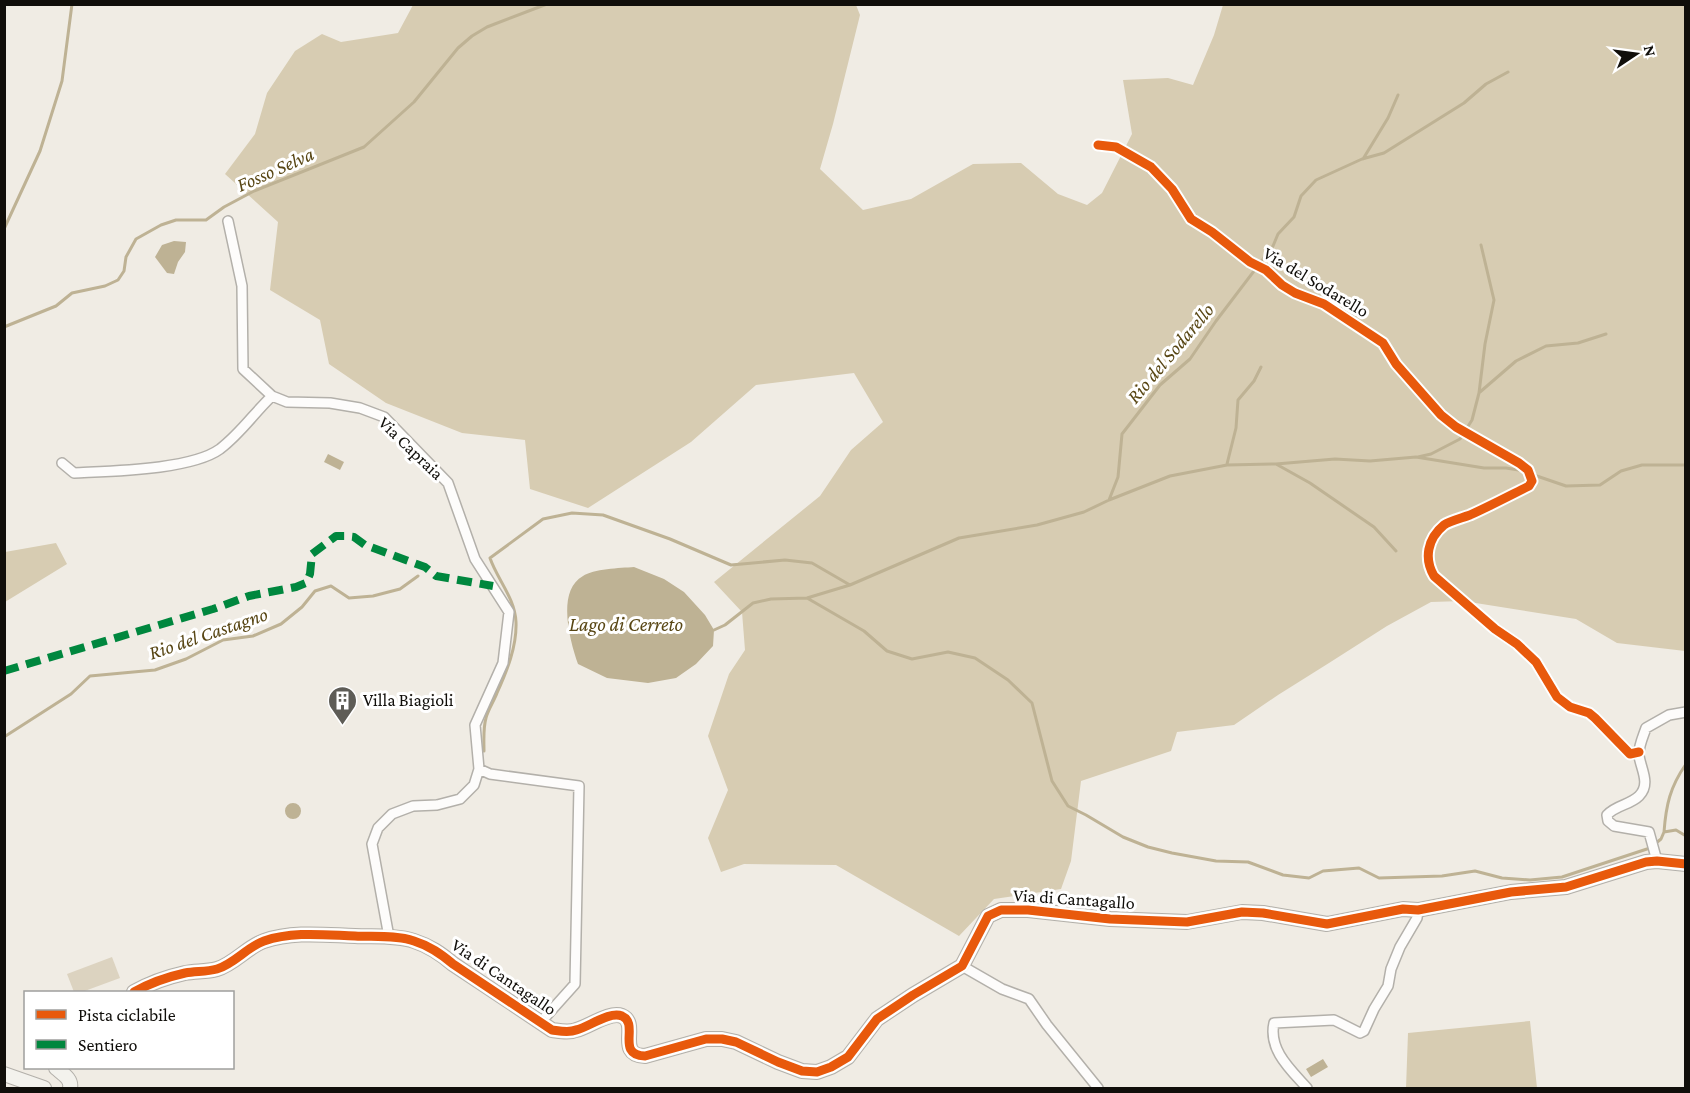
<svg xmlns="http://www.w3.org/2000/svg" width="1690" height="1093" viewBox="0 0 1690 1093" font-family="'Crimson Pro',serif">
<style>
.green{fill:#dcd3c0}
.forest{fill:#d7ccb2}
.water{fill:#beb294}
.lines{fill:none;stroke-linecap:round;stroke-linejoin:round}
.stream{stroke:#beb294;stroke-width:3}
.street-casing{stroke:#b3b0aa;stroke-width:12}
.secondary-casing{stroke:#b3b0aa;stroke-width:16}
.street{stroke:#fdfcfb;stroke-width:9}
.secondary{stroke:#f3f2ed;stroke-width:14}
.quiet{stroke:#00873e;stroke-width:8;stroke-dasharray:15 8;stroke-linecap:butt}
.cycleway-casing{stroke:#fff;stroke-width:13}
.cycleway{stroke:#e8590c;stroke-width:9}
.labels{text-anchor:middle;dominant-baseline:central;stroke-width:6;stroke-linejoin:round;paint-order:stroke}
.street-label{font-size:18px;fill:#100e0a;stroke:#fff}
.poi-label{font-size:18px;fill:#100e0a;stroke:#fff;text-anchor:start}
.water-label{font-size:20px;font-style:italic;fill:#584614;stroke:#fff}
</style>
<rect width="100%" height="100%" fill="#f0ece4"/>
<path class="green" d="M 112,957 L 120,978 L 82,992 L 74,992 L 67,974 Z"/>
<path class="forest" d="M 413,5 L 856,5 L 860,15 L 833,124 L 820,169 L 863,210 L 911,199 L 973,164 L 1021,163 L 1058,194 L 1087,205 L 1102,193 L 1132,134 L 1123,80 L 1168,78 L 1193,85 L 1214,35 L 1223,5 L 1685,5 L 1685,651 L 1617,643 L 1576,619 L 1463,601 L 1431,602 L 1387,626 L 1329,663 L 1278,695 L 1234,725 L 1177,732 L 1171,751 L 1081,781 L 1071,861 L 1061,889 L 994,899 L 959,936 L 836,865 L 744,864 L 721,872 L 708,838 L 728,790 L 708,736 L 729,674 L 745,650 L 742,612 L 714,582 L 820,496 L 851,450 L 883,422 L 854,373 L 756,385 L 691,442 L 588,508 L 530,489 L 525,440 L 462,433 L 386,403 L 329,364 L 320,320 L 270,290 L 278,222 L 225,174 L 255,134 L 267,93 L 295,51 L 322,34 L 341,42 L 398,33 Z
M 56,543 L 67,564 L 5,602 L 5,552 Z
M 1530,1021 L 1537,1088 L 1406,1088 L 1408,1033 Z"/>
<path class="water" d="M 174,241 L 186,242 L 185,252 L 178,262 L 174,274 L 167,273 L 155,257 L 162,245 Z
M 328,454 L 344,462 L 340,470 L 324,462 Z
M 634,567 L 664,579 L 684,592 L 705,615 L 714,630 L 713,646 L 696,664 L 676,678 L 648,683 L 607,678 L 578,664 C 570,641 556,591 583,576 C 593,569 620,568 634,567 Z
M285 811a8 8 0 1 1 16 0a8 8 0 1 1-16 0Z
M 1323,1059 L 1328,1067 L 1311,1077 L 1306,1069 Z"/>
<g class="lines">
<path class="stream" d="M 1363,159 L 1388,118 L 1398,95
M 4,229 L 40,151 L 62,81 L 72,4
M 4,327 L 56,306 L 72,293 L 105,286 L 118,280 L 124,271 L 126,257 L 136,239 L 161,225 L 176,220 L 206,220 L 224,207 L 254,191 L 364,147 L 414,102 L 458,48 L 472,36 L 487,27 L 547,4
M 1480,392 L 1516,361 L 1546,346 L 1578,343 L 1606,334
M 1418,457 L 1431,454 L 1460,439 L 1472,420 L 1479,393 L 1485,344 L 1494,300 L 1481,245
M 1227,464 L 1236,428 L 1238,400 L 1254,381 L 1261,367
M 1276,464 L 1310,483 L 1374,527 L 1396,551
M 1531,474 L 1566,486 L 1600,485 L 1621,471 L 1642,465 L 1686,465
M 1109,500 L 1118,477 L 1122,434 L 1160,385 L 1190,359 L 1216,321 L 1273,246 L 1278,234 L 1294,217 L 1301,196 L 1316,180 L 1362,159 L 1384,153 L 1464,103 L 1486,84 L 1508,72
M 807,598 L 864,631 L 887,651 L 912,659 L 948,652 L 975,658 L 1008,680 L 1032,703 L 1052,781 L 1068,806 L 1086,815 L 1123,837 L 1148,847 L 1172,853 L 1216,861 L 1248,862 L 1283,875 L 1309,878 L 1323,871 L 1359,868 L 1379,878 L 1442,876 L 1475,871 L 1502,878 L 1530,880 L 1562,877 L 1650,848 L 1661,839 L 1664,832 L 1676,830 L 1686,836
M 714,630 L 725,625 L 753,603 L 771,599 L 807,598 L 850,585 L 959,538 L 1037,525 L 1084,512 L 1109,500 L 1170,476 L 1227,465 L 1276,464 L 1335,459 L 1370,461 L 1416,457 L 1484,468 L 1506,468 L 1525,471
M 4,737 L 71,694 L 90,676 L 155,670 L 186,659 L 223,640 L 253,636 L 281,624 L 302,607 L 315,591 L 331,586 L 349,598 L 373,596 L 400,589 L 418,576
M 484,751 C 484,741 483,728 486,718 C 488,710 494,701 497,693 C 507,671 517,646 516,622 C 515,598 497,579 490,558 L 543,519 L 572,513 L 603,515 L 670,539 L 731,565 L 785,560 L 812,563 L 850,585
M 1664,832 C 1666,805 1670,787 1686,764"/>
<defs>
<path id="street" d="M 1098,145 L 1116,147 L 1151,167 L 1172,189 L 1191,219 L 1212,232 L 1250,262 L 1266,270 L 1282,285 L 1295,293 L 1324,304 L 1383,343 L 1396,364 L 1441,415 L 1456,427 L 1519,463 L 1528,470 L 1532,481 L 1529,486 C 1509,496 1490,506 1470,515 C 1462,518 1450,521 1444,525 C 1427,539 1424,559 1434,576 L 1495,629 L 1517,644 L 1536,662 L 1557,697 L 1570,707 L 1589,713 L 1595,718 L 1630,754 L 1639,752
M 228,221 L 242,286 L 243,369 L 272,396 L 287,402 L 330,403 L 360,408 L 384,417 L 448,483 L 475,559 L 509,612 L 503,663 L 475,725 L 479,769 L 474,785 L 460,799 L 437,805 L 413,806 L 392,814 L 378,828 L 372,844 L 389,937
M 62,463 L 74,473 C 111,471 191,470 220,449 C 241,433 254,413 272,396
M 479,769 L 490,774 L 579,786 L 575,984 L 540,1023
M 1657,861 L 1649,832 L 1614,826 L 1608,821 L 1607,815 C 1616,805 1630,805 1639,796 C 1651,784 1641,769 1639,756 C 1638,747 1643,737 1646,728 L 1669,715 L 1686,712
M 962,966 L 1002,989 L 1029,999 L 1047,1025 L 1098,1088
M 1307,1088 C 1291,1070 1268,1050 1274,1023 L 1334,1020 L 1360,1033 L 1364,1031 L 1374,1009 L 1388,986 L 1391,969 L 1400,947 L 1417,918 L 1418,910"/>
<path id="secondary" d="M 134,992 C 150,983 167,977 185,973 C 196,971 206,972 217,969 C 234,964 247,947 264,941 C 293,931 325,935 355,936 C 374,937 396,935 414,941 C 430,946 441,954 453,964 L 552,1030 C 560,1031 569,1033 576,1030 C 589,1027 609,1011 622,1016 C 640,1024 615,1055 645,1056 L 706,1039 L 722,1039 L 736,1042 L 778,1062 L 802,1071 L 817,1072 L 831,1067 L 848,1057 L 877,1019 L 913,995 L 962,966 L 988,916 L 1001,910 L 1028,910 L 1110,919 L 1187,922 L 1242,912 L 1263,913 L 1327,924 L 1403,909 L 1418,910 L 1511,892 L 1566,887 L 1646,862 L 1657,861 L 1686,864
M 56,1068 C 63,1074 72,1079 70,1088
M 4,1074 L 44,1088"/>
</defs>
<use href="#street" class="street-casing"/>
<use href="#secondary" class="secondary-casing"/>
<use href="#street" class="street"/>
<use href="#secondary" class="secondary"/>
<path class="quiet" d="M 4,671 L 213,609 L 249,596 L 296,587 L 306,583 L 310,574 L 312,554 L 336,536 L 345,536 L 354,537 L 365,545 L 425,567 L 436,576 L 493,586"/>
<defs>
<path id="cycleway" d="M 1098,145 L 1116,147 L 1151,167 L 1172,189 L 1191,219 L 1212,232 L 1250,262 L 1266,270 L 1282,285 L 1295,293 L 1324,304 L 1383,343 L 1396,364 L 1441,415 L 1456,427 L 1519,463 L 1528,470 L 1532,481 L 1529,486 C 1509,496 1490,506 1470,515 C 1462,518 1450,521 1444,525 C 1427,539 1424,559 1434,576 L 1495,629 L 1517,644 L 1536,662 L 1557,697 L 1570,707 L 1589,713 L 1595,718 L 1630,754 L 1639,752
M 134,992 C 150,983 167,977 185,973 C 196,971 206,972 217,969 C 234,964 247,947 264,941 C 293,931 325,935 355,936 C 374,937 396,935 414,941 C 430,946 441,954 453,964 L 552,1030 C 560,1031 569,1033 576,1030 C 589,1027 609,1011 622,1016 C 640,1024 615,1055 645,1056 L 706,1039 L 722,1039 L 736,1042 L 778,1062 L 802,1071 L 817,1072 L 831,1067 L 848,1057 L 877,1019 L 913,995 L 962,966 L 988,916 L 1001,910 L 1028,910 L 1110,919 L 1187,922 L 1242,912 L 1263,913 L 1327,924 L 1403,909 L 1418,910 L 1511,892 L 1566,887 L 1646,862 L 1657,861 L 1686,864"/>
</defs>
<use href="#cycleway" class="cycleway-casing"/>
<use href="#cycleway" class="cycleway"/>
</g>
<defs>
<symbol id="building-pin" viewBox="-11 -11 22 30"><path d="M0 17L-7.5 6A9.5 9.5 0 1 1 7.5 6Z" fill="#5e5c56" stroke="#fff"/><path d="M-4-6H4V6H1V3H-1V6H-4ZM-2.5-4.3h1.7v1.8h-1.7ZM.8-4.3h1.7v1.8H.8ZM-2.5-1h1.7V.8h-1.7ZM.8-1h1.7V.8H.8Z" fill="#fff"/></symbol>
</defs>
<g fill-rule="evenodd">
<use href="#building-pin" x="326" y="684" width="33" height="45"/>
</g>
<g class="labels">
<g class="street-label">
<text transform="translate(1316 282) rotate(31)">Via del Sodarello</text>
<text transform="translate(411 448) rotate(44)">Via Capraia</text>
<text transform="translate(1074 899) rotate(4)">Via di Cantagallo</text>
<text transform="translate(504 977) rotate(34)">Via di Cantagallo</text>
</g>
<g class="poi-label">
<text x="363" y="700">Villa Biagioli</text>
</g>
<g class="water-label">
<text transform="translate(275 169) rotate(-24)">Fosso Selva</text>
<text transform="translate(1170 353) rotate(-50)">Rio del Sodarello</text>
<text x="626" y="624">Lago di Cerreto</text>
<text transform="translate(208 633) rotate(-19)">Rio del Castagno</text>
</g>
</g>
<rect width="1690" height="1093" fill="none" stroke="#100e0a" stroke-width="12"/>
<rect x="24" y="991" width="210" height="78" fill="#ffffff" stroke="#9f9f9d" stroke-width="1.5"/>
<rect x="36" y="1010" width="30" height="9" fill="#e8590c" stroke="#9f9f9d" stroke-width="1.5"/>
<text x="78" y="1021" font-size="18" fill="#100e0a">Pista ciclabile</text>
<rect x="36" y="1040" width="30" height="9" fill="#00873e" stroke="#9f9f9d" stroke-width="1.5"/>
<text x="78" y="1051" font-size="18" fill="#100e0a">Sentiero</text>
<g transform="translate(1636 54) rotate(77)" stroke="#ffffff" stroke-width="4.5" paint-order="stroke">
<path d="M0-4.5L10 22L0 15L-10 22Z" fill="#100e0a"/>
<text y="-9" font-size="16" font-weight="bold" text-anchor="middle" fill="#100e0a">N</text>
</g>
</svg>
